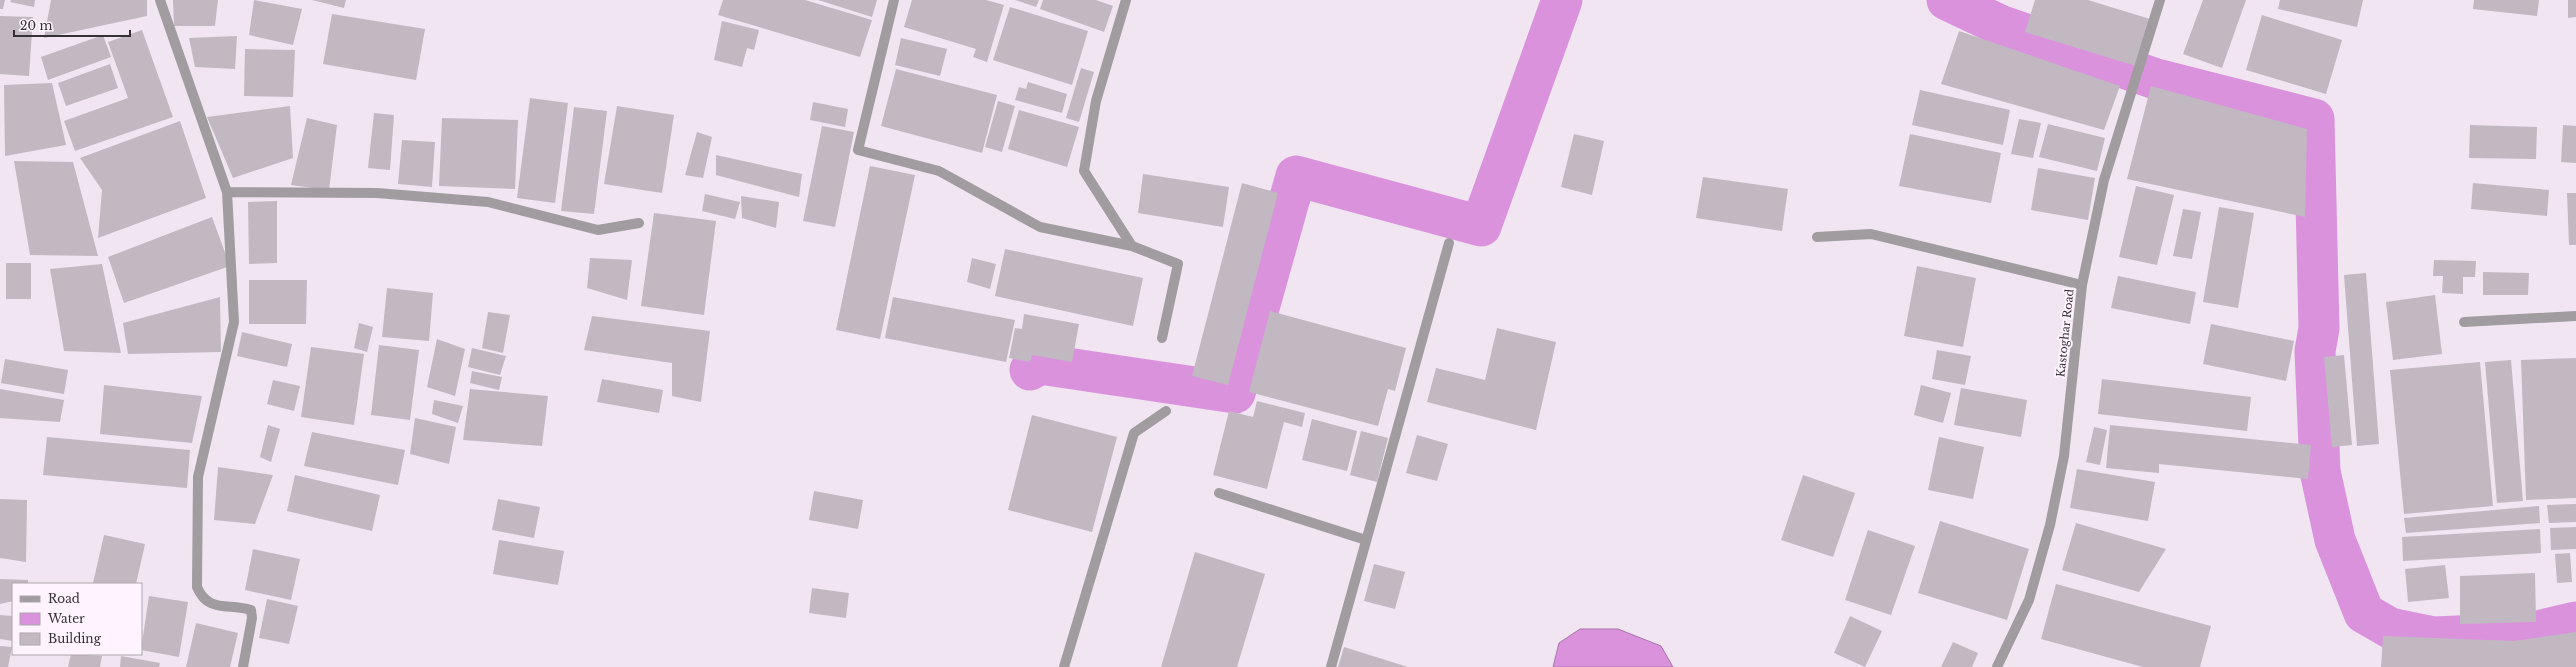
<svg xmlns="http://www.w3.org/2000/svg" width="2576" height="667" viewBox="0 0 2576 667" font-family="'Libre Baskerville',serif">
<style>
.water{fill:#da92dd;stroke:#a875ab}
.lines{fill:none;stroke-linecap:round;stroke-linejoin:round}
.canal{stroke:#da92dd;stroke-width:41}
.building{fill:#c2b8c2}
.lane{stroke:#a09ca0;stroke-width:10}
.street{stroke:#a09ca0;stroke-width:10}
.labels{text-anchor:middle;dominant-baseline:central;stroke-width:4;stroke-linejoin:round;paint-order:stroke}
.street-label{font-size:11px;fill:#343035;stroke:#fef3fe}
</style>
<rect width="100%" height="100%" fill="#f0e5f1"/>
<path class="water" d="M 1580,629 L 1618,629 L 1661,646 L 1673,667 L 1553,667 L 1559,643 Z"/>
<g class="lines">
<path class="canal" d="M 1947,0 L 2002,26 L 2153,78 L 2314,119 L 2319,328 L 2315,351 L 2320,471 L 2335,540 L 2364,613 L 2390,628 L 2434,637 L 2529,633 L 2576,622
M 1030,370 L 1040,364 L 1235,393 L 1296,176 L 1481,226 L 1562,0"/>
</g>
<path class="building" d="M 0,0 L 5,0 L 3,9 L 0,9 Z
M 11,0 L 35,0 L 34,7 L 10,2 Z
M 51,0 L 147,0 L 147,16 L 44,38 Z
M 173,0 L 218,0 L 215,26 L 174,26 Z
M 254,0 L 302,9 L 293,45 L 249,35 Z
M 312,0 L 346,0 L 344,8 Z
M 723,0 L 805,0 L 872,20 L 860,57 L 718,15 Z
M 818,0 L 877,0 L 872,17 Z
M 912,0 L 986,0 L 1004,5 L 987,62 L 973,57 L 976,49 L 904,27 Z
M 1015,0 L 1039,0 L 1036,7 Z
M 1043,0 L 1096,0 L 1113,6 L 1104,32 L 1040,9 Z
M 2035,0 L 2088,0 L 2150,19 L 2136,66 L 2025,32 Z
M 2203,0 L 2246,0 L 2222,68 L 2183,54 Z
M 2280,0 L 2363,0 L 2357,27 L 2278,9 Z
M 2474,0 L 2539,0 L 2537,16 L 2473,9 Z
M 2568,0 L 2576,0 L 2576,17 L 2568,18 Z
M 1010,7 L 1088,31 L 1072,85 L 993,60 Z
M 332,14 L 425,29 L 416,80 L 323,64 Z
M 2262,15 L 2342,40 L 2326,94 L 2246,70 Z
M 0,16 L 33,17 L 29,76 L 0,74 Z
M 722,21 L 759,30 L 754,50 L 747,48 L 742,67 L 714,60 Z
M 142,30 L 173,117 L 75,151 L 64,121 L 128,98 L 108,42 Z
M 1959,31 L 2120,86 L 2104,130 L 1941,84 Z
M 103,35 L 111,57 L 48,80 L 41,57 Z
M 237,36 L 235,69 L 195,67 L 189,38 Z
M 901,38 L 947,49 L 940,76 L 895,65 Z
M 245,49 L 295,50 L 293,97 L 244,96 Z
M 110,64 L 118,88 L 66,106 L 58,83 Z
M 1081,68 L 1094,72 L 1079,122 L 1066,118 Z
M 896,69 L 997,95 L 982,153 L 881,126 Z
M 1028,82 L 1067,94 L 1062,113 L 1015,100 L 1019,87 L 1026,89 Z
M 52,83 L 66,145 L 5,156 L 4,85 Z
M 2151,86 L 2307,129 L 2305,217 L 2127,179 Z
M 1920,90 L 2010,110 L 2003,145 L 1912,125 Z
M 530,98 L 568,103 L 555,203 L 517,198 Z
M 998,101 L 1015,106 L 1002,152 L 985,147 Z
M 813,102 L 848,109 L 845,127 L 810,120 Z
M 290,106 L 293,158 L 233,178 L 207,117 Z
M 617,106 L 674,115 L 662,193 L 604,184 Z
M 574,107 L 607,111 L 594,214 L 561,211 Z
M 1019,110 L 1079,127 L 1067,167 L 1008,149 Z
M 374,113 L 394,115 L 390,170 L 368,168 Z
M 307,118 L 337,125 L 329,190 L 291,185 Z
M 442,118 L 518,120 L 515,189 L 439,186 Z
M 2019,119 L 2041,123 L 2033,158 L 2011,154 Z
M 180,121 L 206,198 L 98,238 L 102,190 L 80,158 Z
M 2048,124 L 2105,138 L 2097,171 L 2039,157 Z
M 2470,125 L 2537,127 L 2536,159 L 2469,158 Z
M 2563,125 L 2576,126 L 2576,163 L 2561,162 Z
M 822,126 L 854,132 L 835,227 L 803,221 Z
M 697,132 L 712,137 L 703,178 L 685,175 Z
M 1574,134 L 1604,141 L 1592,195 L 1561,187 Z
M 1910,134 L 2001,153 L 1991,203 L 1899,186 Z
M 402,140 L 435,142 L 432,187 L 398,184 Z
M 716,155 L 802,174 L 799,197 L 716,175 Z
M 14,161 L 73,162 L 98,256 L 30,255 Z
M 870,166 L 915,175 L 880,339 L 836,330 Z
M 2038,168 L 2095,178 L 2088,220 L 2031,210 Z
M 1143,174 L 1229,187 L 1223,227 L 1138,213 Z
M 1703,177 L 1788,189 L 1782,231 L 1696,218 Z
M 1242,183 L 1278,193 L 1228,385 L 1192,376 Z
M 2473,183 L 2549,190 L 2547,216 L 2471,209 Z
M 2136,186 L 2174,195 L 2157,265 L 2119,257 Z
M 2567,193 L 2576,193 L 2576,245 L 2569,245 Z
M 705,194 L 740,202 L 735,219 L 702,211 Z
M 741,196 L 779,202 L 776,228 L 742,218 Z
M 277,201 L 277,263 L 249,264 L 248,202 Z
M 2219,207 L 2254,213 L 2238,308 L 2203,302 Z
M 2183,209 L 2201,212 L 2192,259 L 2173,256 Z
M 654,213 L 716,221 L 704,315 L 641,306 Z
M 212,217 L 230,266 L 124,303 L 108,257 Z
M 1005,249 L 1143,278 L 1133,326 L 995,296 Z
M 590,258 L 632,260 L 627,300 L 587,288 Z
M 972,258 L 996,264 L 990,289 L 967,282 Z
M 2434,260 L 2476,261 L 2475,277 L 2463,277 L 2463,294 L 2442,293 L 2443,276 L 2433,276 Z
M 6,263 L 31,263 L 31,299 L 6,299 Z
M 102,264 L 121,353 L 64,351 L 50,269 Z
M 1917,266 L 1976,278 L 1963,347 L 1904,336 Z
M 2483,272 L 2529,273 L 2528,295 L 2483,295 Z
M 2366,273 L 2379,444 L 2357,446 L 2344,275 Z
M 2118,276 L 2196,292 L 2190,324 L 2111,308 Z
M 249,280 L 307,280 L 306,324 L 249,324 Z
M 387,288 L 433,293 L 429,341 L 382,337 Z
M 2435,295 L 2442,354 L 2393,360 L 2386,302 Z
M 220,297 L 221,352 L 128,354 L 123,323 Z
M 893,297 L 1015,320 L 1006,362 L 885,338 Z
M 1270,311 L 1406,348 L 1395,391 L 1388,389 L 1378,426 L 1249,392 Z
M 488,312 L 510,315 L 503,353 L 482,348 Z
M 1024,314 L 1079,324 L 1072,362 L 1032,355 L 1030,362 L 1009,358 L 1015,328 L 1022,329 Z
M 592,316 L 710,331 L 701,402 L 672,396 L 672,363 L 584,350 Z
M 359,323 L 373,327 L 367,352 L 354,348 Z
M 2211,324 L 2294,341 L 2286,381 L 2203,364 Z
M 1497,328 L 1556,342 L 1536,430 L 1427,402 L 1436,368 L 1485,380 Z
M 242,332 L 292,344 L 287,367 L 237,356 Z
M 437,339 L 465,349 L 455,396 L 427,387 Z
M 379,345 L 419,350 L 410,420 L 371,415 Z
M 311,347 L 364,354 L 354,425 L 301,417 Z
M 472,348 L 506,356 L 500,375 L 468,367 Z
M 1937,350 L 1971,356 L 1965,385 L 1932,379 Z
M 2344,355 L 2352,445 L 2332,447 L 2324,357 Z
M 2576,358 L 2576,498 L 2526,500 L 2521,360 Z
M 5,359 L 68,370 L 64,394 L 1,383 Z
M 2511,360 L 2523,501 L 2497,503 L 2485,362 Z
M 2480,362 L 2493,506 L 2404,514 L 2390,370 Z
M 472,371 L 502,377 L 499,390 L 470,383 Z
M 602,379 L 663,390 L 659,413 L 597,402 Z
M 2102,379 L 2251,397 L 2247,431 L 2098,414 Z
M 273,380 L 300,386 L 294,411 L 267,404 Z
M 104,385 L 202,396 L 192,443 L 100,434 Z
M 1921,385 L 1951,393 L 1943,423 L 1914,415 Z
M 1961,388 L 2027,400 L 2021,437 L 1954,425 Z
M 0,389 L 64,400 L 60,422 L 0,418 Z
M 470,389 L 548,396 L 542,446 L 463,440 Z
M 434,400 L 463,406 L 458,423 L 432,414 Z
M 1257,401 L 1305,413 L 1302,427 L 1284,422 L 1267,489 L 1213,475 L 1229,411 L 1253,417 Z
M 1032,415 L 1117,437 L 1092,532 L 1008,510 Z
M 415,418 L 456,427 L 449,464 L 410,454 Z
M 1312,419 L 1357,431 L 1347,471 L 1302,460 Z
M 268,425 L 280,429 L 271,462 L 260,457 Z
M 2110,425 L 2311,445 L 2308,479 L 2159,464 L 2159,473 L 2106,468 Z
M 2094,427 L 2107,430 L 2100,465 L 2086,462 Z
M 1361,431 L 1388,438 L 1377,482 L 1350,475 Z
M 312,432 L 405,450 L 398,485 L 304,466 Z
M 1417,435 L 1448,444 L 1437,481 L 1406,473 Z
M 47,437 L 190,450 L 187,488 L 43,475 Z
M 1939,437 L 1984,447 L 1973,499 L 1928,490 Z
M 218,467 L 273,475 L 255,524 L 214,520 Z
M 2077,469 L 2155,482 L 2148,521 L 2070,508 Z
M 295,475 L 380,495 L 372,531 L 287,511 Z
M 1803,475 L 1855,493 L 1833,557 L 1781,540 Z
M 814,491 L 863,500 L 858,529 L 809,520 Z
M 0,499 L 27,500 L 26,562 L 0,558 Z
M 498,499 L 540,507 L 534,538 L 492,530 Z
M 2576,504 L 2576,522 L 2549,523 L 2547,505 Z
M 2539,506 L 2540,523 L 2406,533 L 2404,518 Z
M 1940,521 L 2029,549 L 2007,620 L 1918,593 Z
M 2076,523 L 2166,549 L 2139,592 L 2062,570 Z
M 2576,527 L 2576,549 L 2551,550 L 2550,528 Z
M 2540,529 L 2541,553 L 2403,561 L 2402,537 Z
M 1868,530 L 1915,546 L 1891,615 L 1845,600 Z
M 104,535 L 145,544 L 136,584 L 93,583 Z
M 499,540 L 564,551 L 558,585 L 493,574 Z
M 253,549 L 300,559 L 291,600 L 245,590 Z
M 1195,552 L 1265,574 L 1237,667 L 1161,667 Z
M 2570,553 L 2572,582 L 2557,583 L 2555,554 Z
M 1374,564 L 1405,572 L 1395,609 L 1364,601 Z
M 2445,565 L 2449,598 L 2408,602 L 2405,569 Z
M 2535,573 L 2536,622 L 2460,624 L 2460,576 Z
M 0,579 L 28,580 L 28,584 L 13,584 L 13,601 L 0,604 Z
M 2056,584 L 2211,626 L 2200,667 L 2143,667 L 2041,639 Z
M 812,588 L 849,593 L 846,618 L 809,613 Z
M 149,596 L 188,602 L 179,657 L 141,650 Z
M 267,599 L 298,606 L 289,644 L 259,638 Z
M 0,615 L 13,616 L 13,641 L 0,639 Z
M 1850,616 L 1882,631 L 1865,667 L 1834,653 Z
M 196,623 L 238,633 L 230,667 L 186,667 Z
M 2576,632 L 2576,667 L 2381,667 L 2383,636 L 2514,641 Z
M 1953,642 L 1978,653 L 1972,667 L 1941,667 Z
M 0,646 L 12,647 L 8,667 L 0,667 Z
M 1344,647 L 1408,667 L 1338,667 Z
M 71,654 L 102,656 L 100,667 L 68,667 Z
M 121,656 L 160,663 L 159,667 L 120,667 Z"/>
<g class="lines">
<path class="lane" d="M 894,0 L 858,150 L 939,171 L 1040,227 L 1132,246 L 1178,264 L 1162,338
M 1126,0 L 1096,101 L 1084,171 L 1132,246
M 2464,322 L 2576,316
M 1219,493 L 1366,540
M 1064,667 L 1134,433 L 1166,411
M 1331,667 L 1449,243"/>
<path class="street" d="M 160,0 L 227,192 L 234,322 L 198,477 L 197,587 C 208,613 228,603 251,610 L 252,618 L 243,667
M 227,192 L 377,193 L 488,202 L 598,230 L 639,223
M 1817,237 L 1871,234 L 2082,285
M 1997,667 L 2029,600 L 2050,525 L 2064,456 L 2082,285 L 2104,180 L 2160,0"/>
</g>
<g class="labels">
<g class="street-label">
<text transform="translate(2065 333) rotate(-84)">Kastoghar Road</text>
</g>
</g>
<rect x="12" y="583" width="130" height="72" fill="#fef3fe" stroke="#ada5ae"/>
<rect x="20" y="596" width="20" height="6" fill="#a09ca0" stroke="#ada5ae"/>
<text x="48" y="603" font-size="12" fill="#343035">Road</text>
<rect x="20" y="613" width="20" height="12" fill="#da92dd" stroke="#ada5ae"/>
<text x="48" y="623" font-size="12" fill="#343035">Water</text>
<rect x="20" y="633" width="20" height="12" fill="#c2b8c2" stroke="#ada5ae"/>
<text x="48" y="643" font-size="12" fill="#343035">Building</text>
<path d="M14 30v6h116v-6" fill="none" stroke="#343035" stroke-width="2"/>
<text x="20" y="30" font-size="12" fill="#343035" stroke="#fef3fe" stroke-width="3" paint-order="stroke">20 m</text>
</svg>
